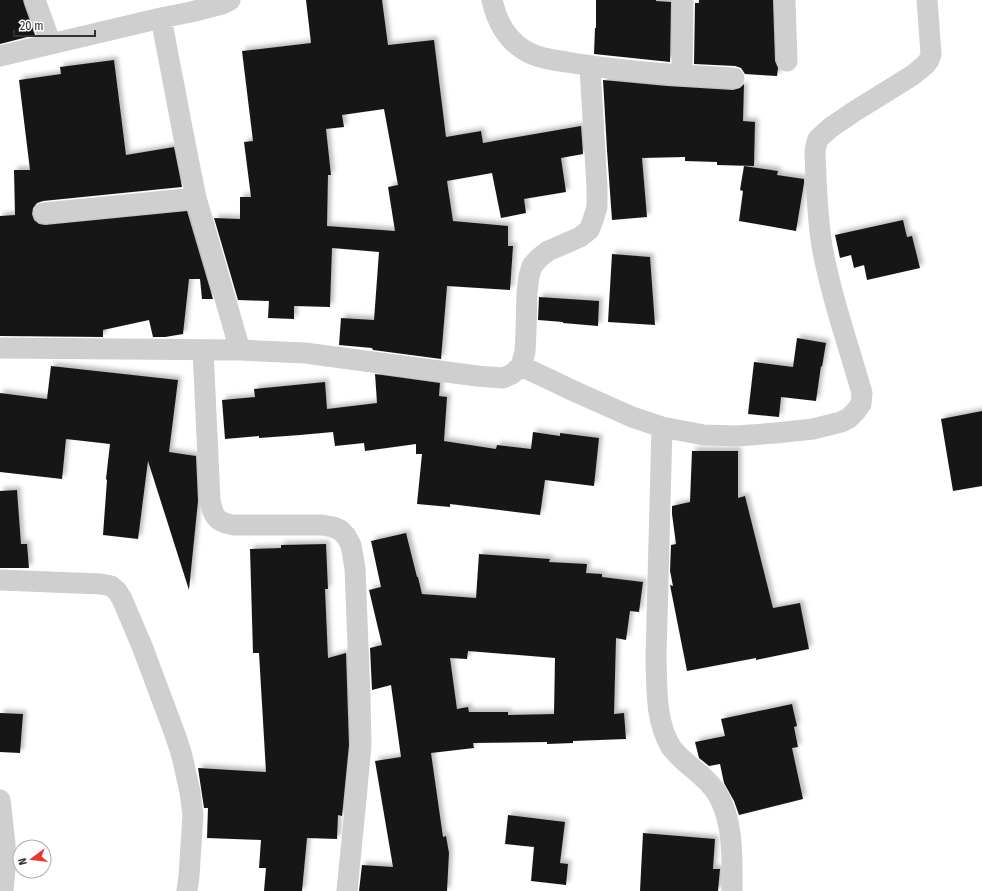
<svg xmlns="http://www.w3.org/2000/svg" width="982" height="891" viewBox="0 0 982 891" font-family="'Fira Sans Condensed',sans-serif">
<style>
.building{fill:#191919;fill-rule:evenodd;filter:url(#shadow)}
.lines{fill:none;stroke-linecap:round;stroke-linejoin:round}
.street{stroke:#cfcfcf;stroke-width:21}
</style>
<defs>
<filter id="shadow"><feDropShadow dx="3.5" dy="-3.5" stdDeviation="2" flood-color="#0004"/></filter>
</defs>
<rect width="100%" height="100%" fill="#fff"/>
<path class="building" d="M 0,0 L 23,0 L 24,4 L 35,35 L 0,44 Z
M 306,0 L 382,0 L 388,45 L 434,40 L 446,137 L 481,131 L 483,143 L 581,126 L 583,154 L 561,158 L 566,192 L 524,199 L 526,213 L 501,218 L 492,173 L 447,181 L 453,221 L 508,226 L 508,246 L 513,246 L 510,290 L 447,286 L 441,359 L 373,350 L 372,348 L 339,345 L 341,318 L 374,320 L 379,252 L 332,248 L 330,307 L 294,306 L 294,319 L 268,318 L 269,301 L 238,300 L 214,218 L 240,219 L 240,197 L 251,197 L 244,142 L 253,141 L 242,51 L 311,43 ZM 384,109 L 398,185 L 388,187 L 395,231 L 327,226 L 328,175 L 331,175 L 326,129 L 344,127 L 342,115 Z
M 596,0 L 656,0 L 656,1 L 671,2 L 670,62 L 594,54 L 595,28 L 596,28 Z
M 699,0 L 773,0 L 775,61 L 778,68 L 777,76 L 745,74 L 741,68 L 735,66 L 694,64 L 695,3 L 699,3 Z
M 114,60 L 126,155 L 174,147 L 182,187 L 43,201 L 37,203 L 33,208 L 32,214 L 34,220 L 39,224 L 45,225 L 187,211 L 213,299 L 202,299 L 200,279 L 189,279 L 183,334 L 165,337 L 153,337 L 149,320 L 103,330 L 103,337 L 0,336 L 0,216 L 15,215 L 14,170 L 30,170 L 19,80 L 61,74 L 60,67 Z
M 603,80 L 667,86 L 733,90 L 740,88 L 744,84 L 743,121 L 755,122 L 754,166 L 717,165 L 717,162 L 685,161 L 685,157 L 642,158 L 647,217 L 612,220 L 607,150 Z
M 744,166 L 778,171 L 777,175 L 804,179 L 804,183 L 796,231 L 739,221 L 743,191 L 740,190 Z
M 903,220 L 907,237 L 912,236 L 920,268 L 867,280 L 864,265 L 854,268 L 851,255 L 840,258 L 835,235 Z
M 612,254 L 650,257 L 655,325 L 608,322 Z
M 539,297 L 599,301 L 598,326 L 563,323 L 563,322 L 538,320 Z
M 797,338 L 826,343 L 822,367 L 821,366 L 816,401 L 781,397 L 779,417 L 748,414 L 754,362 L 793,367 Z
M 51,366 L 178,380 L 169,452 L 196,456 L 198,501 L 189,590 L 148,461 L 138,539 L 103,535 L 107,480 L 106,479 L 110,444 L 66,439 L 62,479 L 0,472 L 0,393 L 47,399 Z
M 375,374 L 440,383 L 439,396 L 447,397 L 444,441 L 496,449 L 497,445 L 531,449 L 533,432 L 560,436 L 560,433 L 599,438 L 594,486 L 545,480 L 540,515 L 450,504 L 450,507 L 417,504 L 422,454 L 416,454 L 416,444 L 365,451 L 364,443 L 335,446 L 333,432 L 300,435 L 259,438 L 259,436 L 225,439 L 222,400 L 255,397 L 254,389 L 325,382 L 327,409 L 377,403 Z
M 982,411 L 982,486 L 953,491 L 941,419 Z
M 692,451 L 738,451 L 738,498 L 745,496 L 773,608 L 800,603 L 809,649 L 756,660 L 756,658 L 687,671 L 670,585 L 673,586 L 670,571 L 671,545 L 676,544 L 672,514 L 672,506 L 690,502 Z
M 17,490 L 21,544 L 27,544 L 29,568 L 0,568 L 0,491 Z
M 406,533 L 417,577 L 418,577 L 422,594 L 476,598 L 479,554 L 550,559 L 549,562 L 587,564 L 586,573 L 602,574 L 602,577 L 643,582 L 639,612 L 630,611 L 626,640 L 616,638 L 614,714 L 624,713 L 626,739 L 573,741 L 573,743 L 547,744 L 547,742 L 473,743 L 474,748 L 431,753 L 443,837 L 446,836 L 449,853 L 447,891 L 359,891 L 362,865 L 393,867 L 375,761 L 401,757 L 391,685 L 372,690 L 370,648 L 382,645 L 369,590 L 381,587 L 371,541 ZM 468,651 L 555,658 L 554,714 L 508,715 L 508,712 L 469,712 L 468,707 L 457,709 L 450,658 L 467,659 Z
M 326,544 L 328,589 L 325,589 L 328,658 L 346,653 L 349,745 L 342,816 L 338,815 L 337,839 L 307,838 L 302,891 L 264,891 L 266,868 L 259,868 L 261,840 L 207,838 L 208,808 L 204,808 L 198,768 L 266,772 L 259,653 L 253,653 L 250,549 L 281,548 L 281,545 Z
M 792,704 L 797,726 L 794,727 L 798,747 L 792,748 L 803,799 L 739,815 L 734,801 L 724,783 L 720,764 L 709,766 L 699,758 L 695,742 L 725,736 L 721,719 Z
M 0,713 L 23,714 L 20,753 L 0,752 Z
M 508,815 L 565,822 L 560,863 L 568,864 L 566,885 L 531,881 L 534,847 L 505,844 Z
M 643,833 L 715,839 L 713,869 L 720,869 L 718,891 L 640,891 Z"/>
<g class="lines">
<path class="street" d="M 35,0 L 51,44
M 492,0 C 496,19 506,39 524,50 C 537,58 553,60 567,62 C 605,69 644,72 682,75 L 683,0
M 785,0 L 787,61
M 161,18 L 183,133 L 196,198 L 240,350
M 0,56 L 161,18 L 191,12 L 222,4 L 230,0
M 682,75 L 734,78
M 44,213 L 196,198
M 0,348 L 240,350 L 305,353 L 477,376 L 503,378 L 512,374 L 521,366 L 525,352 L 526,331 L 527,293 L 529,276 L 532,266 L 539,258 L 548,251 L 580,237 L 589,230 L 593,220 L 597,207 L 597,187 L 590,67
M 203,350 L 210,500 C 213,516 216,522 233,525 L 322,525 L 333,527 L 340,530 L 346,536 L 351,545 L 355,568 L 360,697 L 361,745 L 356,799 L 347,891
M 521,366 L 576,392 L 632,417 L 662,427 L 704,435 L 737,436 L 776,433 L 813,429 L 841,422 L 849,418 L 856,411 L 861,404 L 862,393 C 848,344 831,296 822,246 C 817,215 816,184 815,152 L 816,146 L 818,139 L 830,128 L 855,111 L 913,75 L 925,65 L 929,60 L 931,54 L 927,0
M 662,427 L 656,657 C 657,687 655,721 671,747 C 674,751 678,755 681,758 C 693,770 710,780 718,795 C 734,823 732,859 732,891
M 0,580 L 101,584 L 111,586 L 117,591 L 122,599 L 142,646 L 176,737 L 182,756 L 190,792 L 193,815 L 189,876 L 187,891
M 0,800 L 5,844 L 5,869 L 3,891"/>
</g>
<g transform="translate(32 859) rotate(255)"><circle r="19" fill="#ffffff" stroke="#adadad"/>
<path d="M0-3L7 15L0 10L-7 15Z" fill="#ea3733"/>
<text y="-6" font-size="11" font-weight="bold" text-anchor="middle" fill="#323232">N</text>
</g>
<path d="M14 30v6h81v-6" fill="none" stroke="#323232" stroke-width="2"/>
<text x="20" y="30" font-size="12" fill="#323232" stroke="#ffffff" stroke-width="3" paint-order="stroke">20 m</text>
</svg>
